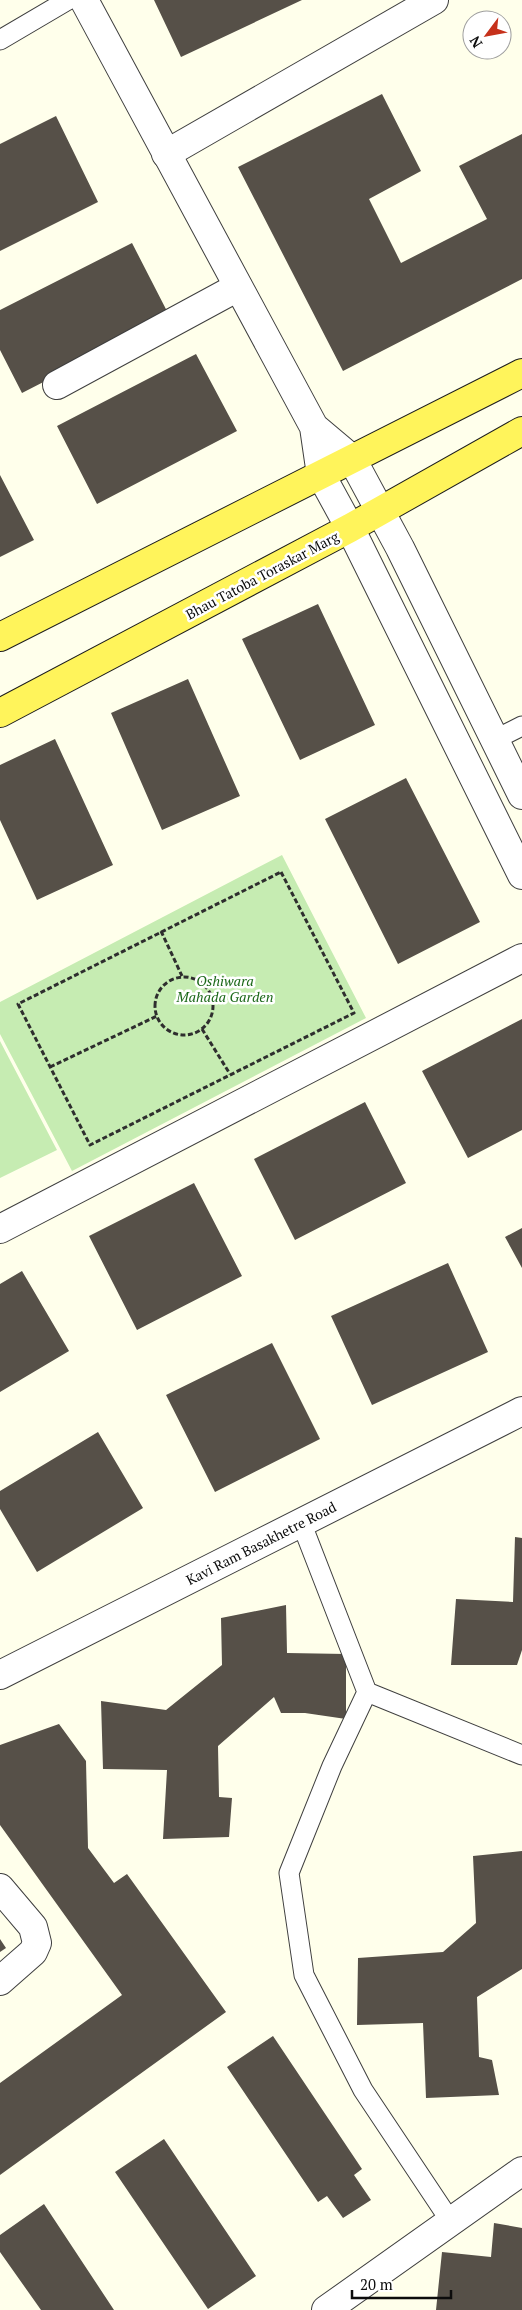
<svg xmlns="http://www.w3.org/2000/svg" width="522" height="2310" viewBox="0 0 522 2310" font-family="'PT Serif',serif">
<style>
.green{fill:#c6ecb2}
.building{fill:#565048}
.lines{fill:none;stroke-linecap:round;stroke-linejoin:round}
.service-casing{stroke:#3f3f3f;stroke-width:21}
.minor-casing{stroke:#3f3f3f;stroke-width:30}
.tertiary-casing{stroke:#3f3f3f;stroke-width:30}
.primary-casing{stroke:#1d1d1d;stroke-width:30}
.path{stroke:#2e2e2e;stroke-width:3;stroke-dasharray:5 2.5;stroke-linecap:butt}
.service{stroke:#fff;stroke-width:19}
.minor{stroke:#fff;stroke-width:28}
.tertiary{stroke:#fff;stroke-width:28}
.primary{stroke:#fff45b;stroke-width:28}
.labels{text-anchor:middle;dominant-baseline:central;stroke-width:5;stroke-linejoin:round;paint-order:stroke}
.street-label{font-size:14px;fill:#0c0c0c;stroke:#fff}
.park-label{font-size:14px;font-style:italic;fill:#1b6818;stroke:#fff}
</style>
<rect width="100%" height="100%" fill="#ffffeb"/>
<path class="green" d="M 282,855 L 366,1018 L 72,1171 L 0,1034 L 0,1002 Z
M 0,1041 L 57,1150 L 0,1178 Z"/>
<path class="building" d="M 154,0 L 302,0 L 181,57 Z
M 382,94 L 421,171 L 369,199 L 401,263 L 487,219 L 459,166 L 522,134 L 522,279 L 343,371 L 238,167 Z
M 56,116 L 98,202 L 0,251 L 0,144 Z
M 132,243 L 170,317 L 22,393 L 0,350 L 0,310 Z
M 196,354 L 237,431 L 97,504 L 57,426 Z
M 0,475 L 34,540 L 0,557 Z
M 318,604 L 375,725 L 300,760 L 242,639 Z
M 188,679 L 240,796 L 162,830 L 111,713 Z
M 55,739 L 113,865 L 37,900 L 0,820 L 0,765 Z
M 406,778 L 480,922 L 398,964 L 325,819 Z
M 522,1019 L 522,1130 L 468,1158 L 422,1071 Z
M 365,1102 L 406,1183 L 295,1240 L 254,1159 Z
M 194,1183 L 242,1276 L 137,1330 L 89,1236 Z
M 522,1228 L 522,1268 L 505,1237 Z
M 448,1263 L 488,1352 L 372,1405 L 331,1316 Z
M 22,1271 L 69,1351 L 0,1392 L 0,1284 Z
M 272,1343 L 320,1439 L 215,1492 L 166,1395 Z
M 98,1432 L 143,1508 L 37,1572 L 0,1509 L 0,1491 Z
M 515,1537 L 522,1538 L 522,1650 L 517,1665 L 451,1665 L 456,1599 L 513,1602 Z
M 286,1605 L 287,1653 L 346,1654 L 346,1719 L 305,1713 L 281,1713 L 274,1697 L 218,1746 L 219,1797 L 232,1798 L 229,1837 L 163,1839 L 167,1770 L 103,1769 L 101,1701 L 166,1710 L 222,1665 L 221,1618 Z
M 59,1724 L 86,1761 L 88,1848 L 114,1883 L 127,1874 L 226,2012 L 0,2175 L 0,2083 L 122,1995 L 0,1825 L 0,1745 Z
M 522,1851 L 522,1969 L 477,1997 L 479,2057 L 492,2060 L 499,2095 L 426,2098 L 423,2023 L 357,2025 L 358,1958 L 443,1952 L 476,1923 L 473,1856 Z
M 0,1939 L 6,1948 L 0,1952 Z
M 273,2036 L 362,2169 L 354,2175 L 371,2200 L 343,2218 L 327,2196 L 318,2202 L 227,2067 Z
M 164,2139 L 256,2276 L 208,2309 L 115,2172 Z
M 44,2204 L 114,2310 L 41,2310 L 0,2252 L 0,2235 Z
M 494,2223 L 522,2228 L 522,2310 L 436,2310 L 442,2252 L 491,2257 Z"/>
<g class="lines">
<defs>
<path id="service" d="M 0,40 L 68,0
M 494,740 L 522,726
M 301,1522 L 367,1692 L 332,1766 L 289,1873 L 304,1975 L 363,2090 L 451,2222
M 367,1692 L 522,1755"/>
<path id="minor" d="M 166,154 L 434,0
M 57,385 L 238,287
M 0,1229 L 522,958
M 0,1888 L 33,1927 L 37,1943 L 33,1952 L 0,1981"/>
<path id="tertiary" d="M 84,0 L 314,427 L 321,475 L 350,528 L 522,875
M 314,427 L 352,459 L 400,548 L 522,795
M 0,1675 L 522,1411
M 326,2310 L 522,2171"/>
<path id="primary" d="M 0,637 L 522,373
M 0,713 L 350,528 L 522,431"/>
</defs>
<use href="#service" class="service-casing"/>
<use href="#minor" class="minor-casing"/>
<use href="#tertiary" class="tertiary-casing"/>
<use href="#primary" class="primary-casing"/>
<path class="path" d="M 281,872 L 354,1013 L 90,1145 L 18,1004 Z
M 161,931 L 182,976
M155 1006a29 29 0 1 1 58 0a29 29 0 1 1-58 0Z
M 202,1029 L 230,1074
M 50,1067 L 157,1016"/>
<use href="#service" class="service"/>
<use href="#minor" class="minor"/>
<use href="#tertiary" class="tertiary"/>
<use href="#primary" class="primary"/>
</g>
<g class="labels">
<g class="street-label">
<text transform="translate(262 575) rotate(-28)">Bhau Tatoba Toraskar Marg</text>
<text transform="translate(261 1543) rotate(-27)">Kavi Ram Basakhetre Road</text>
</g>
<g class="park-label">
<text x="225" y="980">Oshiwara<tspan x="225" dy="16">Mahada Garden</tspan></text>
</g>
</g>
<g transform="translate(487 35) rotate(238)"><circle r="24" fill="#ffffff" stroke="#9e9e9e"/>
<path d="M0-4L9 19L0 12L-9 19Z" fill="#c6311b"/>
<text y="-8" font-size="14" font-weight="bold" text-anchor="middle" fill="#0c0c0c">N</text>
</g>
<path d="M352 2290v8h99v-8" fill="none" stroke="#0c0c0c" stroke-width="2.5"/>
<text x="360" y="2290" font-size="15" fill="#0c0c0c" stroke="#ffffff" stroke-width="4" paint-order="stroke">20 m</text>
</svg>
